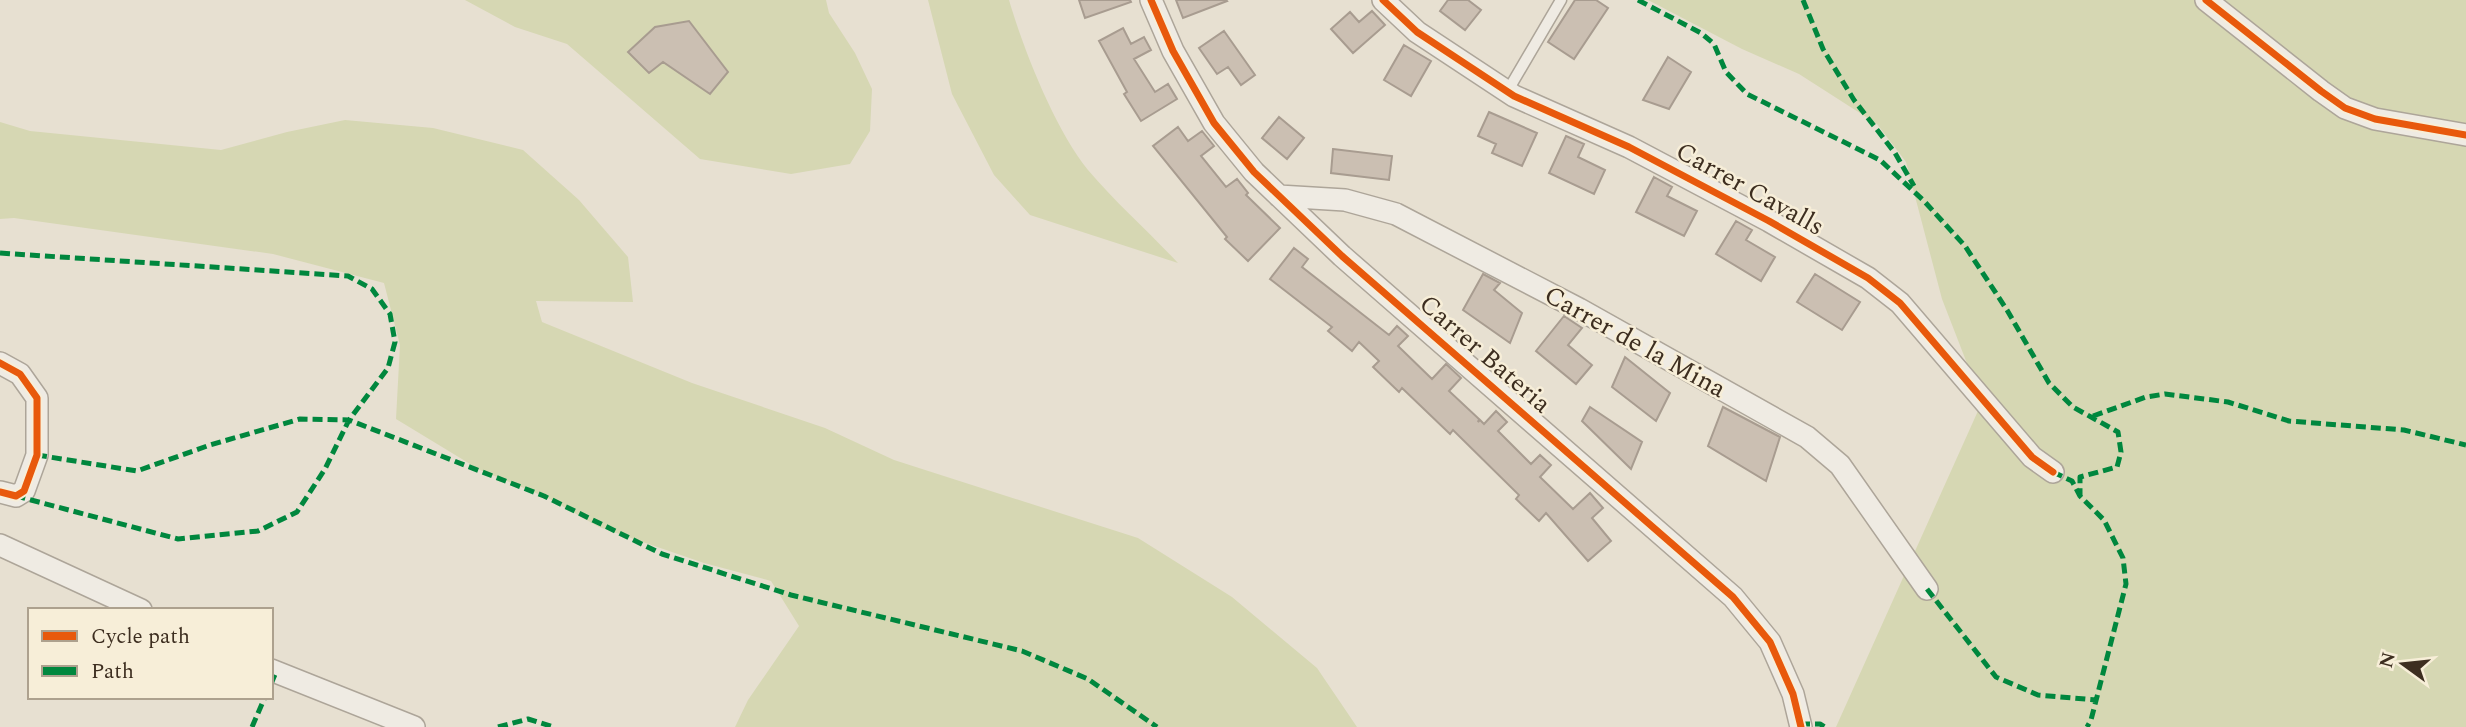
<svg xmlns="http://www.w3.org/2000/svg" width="2466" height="727" viewBox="0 0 2466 727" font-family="Spectral,serif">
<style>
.green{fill:#d6d7b3}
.building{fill:#cbbfb2;stroke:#a89c90;stroke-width:2}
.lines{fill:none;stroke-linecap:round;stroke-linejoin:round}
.service-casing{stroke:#ada599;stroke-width:13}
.minor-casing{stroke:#ada599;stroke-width:24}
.service{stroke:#efebe3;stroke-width:10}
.minor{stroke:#efebe3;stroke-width:21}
.quiet{stroke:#00873e;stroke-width:5;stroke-dasharray:10 5;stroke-linecap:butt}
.cycleway-casing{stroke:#f7eed8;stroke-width:11}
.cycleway{stroke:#e8590c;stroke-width:7}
.labels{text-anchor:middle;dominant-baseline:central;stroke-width:5;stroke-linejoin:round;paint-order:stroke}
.street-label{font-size:26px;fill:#3d2e20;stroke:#f7eed8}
</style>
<rect width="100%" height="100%" fill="#e7e0d1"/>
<path class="green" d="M 465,0 L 826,0 L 829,13 L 855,53 L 872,89 L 870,131 L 850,164 L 791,174 L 700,159 L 567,44 L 515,27 Z
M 928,0 L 1009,0 C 1024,51 1055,129 1088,170 C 1116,203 1149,232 1178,263 L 1030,215 L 994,175 L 952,94 Z
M 1648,0 L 2466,0 L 2466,727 L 1836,727 L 1982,402 L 1942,299 L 1906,162 L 1877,124 L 1799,74 L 1742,49 Z
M 345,120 L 433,128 L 523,150 L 579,200 L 628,257 L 633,302 L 536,301 L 542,322 L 692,383 L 825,428 L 894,460 L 1138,538 L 1232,597 L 1317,668 L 1357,727 L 735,727 L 748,700 L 799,626 L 771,581 L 704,563 L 599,527 L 548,498 L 480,470 L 396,419 L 400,345 L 384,283 L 273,254 L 14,218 L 0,219 L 0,122 L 30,131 L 221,150 L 287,132 Z"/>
<path class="building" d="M 1079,0 L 1130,0 L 1131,2 L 1085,18 Z
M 1176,0 L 1226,0 L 1227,1 L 1183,18 Z
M 1448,0 L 1468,0 L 1481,10 L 1465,30 L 1440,11 Z
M 1575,0 L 1596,0 L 1608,8 L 1574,59 L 1548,42 Z
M 1372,11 L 1385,25 L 1353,53 L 1331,29 L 1350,12 L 1359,22 Z
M 689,21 L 728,72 L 710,94 L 663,62 L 649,73 L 628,52 L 655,27 Z
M 1123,28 L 1131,44 L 1144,37 L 1151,50 L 1134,59 L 1155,92 L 1168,84 L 1177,99 L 1141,121 L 1124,94 L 1127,92 L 1099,41 Z
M 1224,31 L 1255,75 L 1241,85 L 1228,67 L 1217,74 L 1199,48 Z
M 1404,45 L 1431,61 L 1411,96 L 1384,80 Z
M 1668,57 L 1691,72 L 1669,109 L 1643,100 Z
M 1489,112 L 1537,133 L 1522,166 L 1492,153 L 1496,144 L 1478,136 Z
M 1279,117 L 1304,138 L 1287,159 L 1262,138 Z
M 1178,127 L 1188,141 L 1202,131 L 1214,146 L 1201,156 L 1226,187 L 1237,179 L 1248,193 L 1246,195 L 1280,228 L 1248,261 L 1225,239 L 1227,237 L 1153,146 Z
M 1566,136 L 1584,144 L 1578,157 L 1605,170 L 1594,194 L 1549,173 Z
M 1333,149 L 1392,156 L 1389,180 L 1331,173 Z
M 1654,177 L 1672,187 L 1667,196 L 1697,211 L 1684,236 L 1636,212 Z
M 1736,221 L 1752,230 L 1746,240 L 1775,257 L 1761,281 L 1716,254 Z
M 1294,248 L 1308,259 L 1302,267 L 1389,335 L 1397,326 L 1408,336 L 1398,346 L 1432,379 L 1446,364 L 1461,378 L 1449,391 L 1479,419 L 1478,422 L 1480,420 L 1484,424 L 1496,411 L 1507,422 L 1498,431 L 1531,464 L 1540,455 L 1551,465 L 1540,477 L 1573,509 L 1590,493 L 1603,508 L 1592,518 L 1611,541 L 1588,561 L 1546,513 L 1539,521 L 1516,499 L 1519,495 L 1453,430 L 1450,434 L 1402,388 L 1399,392 L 1373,367 L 1379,361 L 1359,342 L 1352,351 L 1328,331 L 1332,327 L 1270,279 Z
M 1483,274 L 1500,283 L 1494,290 L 1522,313 L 1510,343 L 1463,310 Z
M 1815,274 L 1860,302 L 1842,330 L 1797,302 Z
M 1564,316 L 1582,328 L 1568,345 L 1592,365 L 1576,384 L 1536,351 Z
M 1625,357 L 1670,393 L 1656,421 L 1612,387 Z
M 1590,407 L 1642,442 L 1631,469 L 1582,421 Z
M 1723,407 L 1780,437 L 1766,481 L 1708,446 Z"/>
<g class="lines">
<defs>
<path id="service" d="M 1507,92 L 1561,0"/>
<path id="minor" d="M 1151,0 L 1173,51 L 1214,123 L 1254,172 L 1342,256 L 1733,597 L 1770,642 L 1793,694 L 1801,727
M 1383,0 L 1417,32 L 1514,96 L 1629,147 L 1769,221 L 1868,278 L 1900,303 L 2032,457 L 2053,472
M 2206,0 L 2321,91 L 2345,108 L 2375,119 L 2466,135
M 1279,196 L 1345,200 L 1396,214 L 1579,309 L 1807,437 L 1840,465 L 1927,589
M 0,363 L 20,374 L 37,398 L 37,455 L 24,491 L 16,496 L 0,492
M 0,545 L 141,610
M 271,670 L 414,727"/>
</defs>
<use href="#service" class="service-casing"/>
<use href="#minor" class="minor-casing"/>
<use href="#service" class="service"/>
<use href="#minor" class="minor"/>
<path class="quiet" d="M 1638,0 L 1701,33 L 1714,44 L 1726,72 L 1747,94 L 1880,160 L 1924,201 L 1965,246 L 2007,310 L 2049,383 L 2073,407 L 2118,432 L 2121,452 L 2117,467 L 2080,477 L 2080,496
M 1803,0 L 1823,49 L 1854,100 L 1895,153 L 1914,186
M 0,253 L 348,276 L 372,289 L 390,314 L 395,342 L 388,368 L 349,420 L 325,469 L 297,512 L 258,531 L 178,539 L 16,496
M 2093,416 L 2146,397 L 2165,394 L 2228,402 L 2289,421 L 2404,430 L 2466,445
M 37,455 L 137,471 L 210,445 L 300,419 L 349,420 L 544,496 L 662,554 L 791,595 L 1022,651 L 1088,679 L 1157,727
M 2053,472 L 2072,481 L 2080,496 L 2104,520 L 2123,558 L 2126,584 L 2091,720 L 2087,727
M 1927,589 L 1996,677 L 2038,695 L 2096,700
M 271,684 L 276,672
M 1800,724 L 1820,724 L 1825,727
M 252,727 L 265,697
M 498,727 L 528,719 L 554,727"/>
<defs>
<path id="cycleway" d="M 1151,0 L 1173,51 L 1214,123 L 1254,172 L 1342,256 L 1733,597 L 1770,642 L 1793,694 L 1801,727
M 1383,0 L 1417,32 L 1514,96 L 1629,147 L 1769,221 L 1868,278 L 1900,303 L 2032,457 L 2053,472
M 2206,0 L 2321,91 L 2345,108 L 2375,119 L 2466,135
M 0,363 L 20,374 L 37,398 L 37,455 L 24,491 L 16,496 L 0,492"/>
</defs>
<use href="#cycleway" class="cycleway-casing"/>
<use href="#cycleway" class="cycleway"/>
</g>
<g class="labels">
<g class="street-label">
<text transform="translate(1750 189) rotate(29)">Carrer Cavalls</text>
<text transform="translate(1635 342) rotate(29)">Carrer de la Mina</text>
<text transform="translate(1485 354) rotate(41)">Carrer Bateria</text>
</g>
</g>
<rect x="28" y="608" width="245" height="91" fill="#f7eed8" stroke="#ada18e" stroke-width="2"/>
<rect x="42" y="631" width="35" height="10" fill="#e8590c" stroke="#ada18e" stroke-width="2"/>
<text x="91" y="643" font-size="21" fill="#3d2e20">Cycle path</text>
<rect x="42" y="666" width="35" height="10" fill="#00873e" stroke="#ada18e" stroke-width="2"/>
<text x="91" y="678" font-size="21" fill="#3d2e20">Path</text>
<g transform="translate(2403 664) rotate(285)" stroke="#f7eed8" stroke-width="5" paint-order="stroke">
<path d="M0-5L12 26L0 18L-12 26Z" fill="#3d2e20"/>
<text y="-10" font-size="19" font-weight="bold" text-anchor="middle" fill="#3d2e20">N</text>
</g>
</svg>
